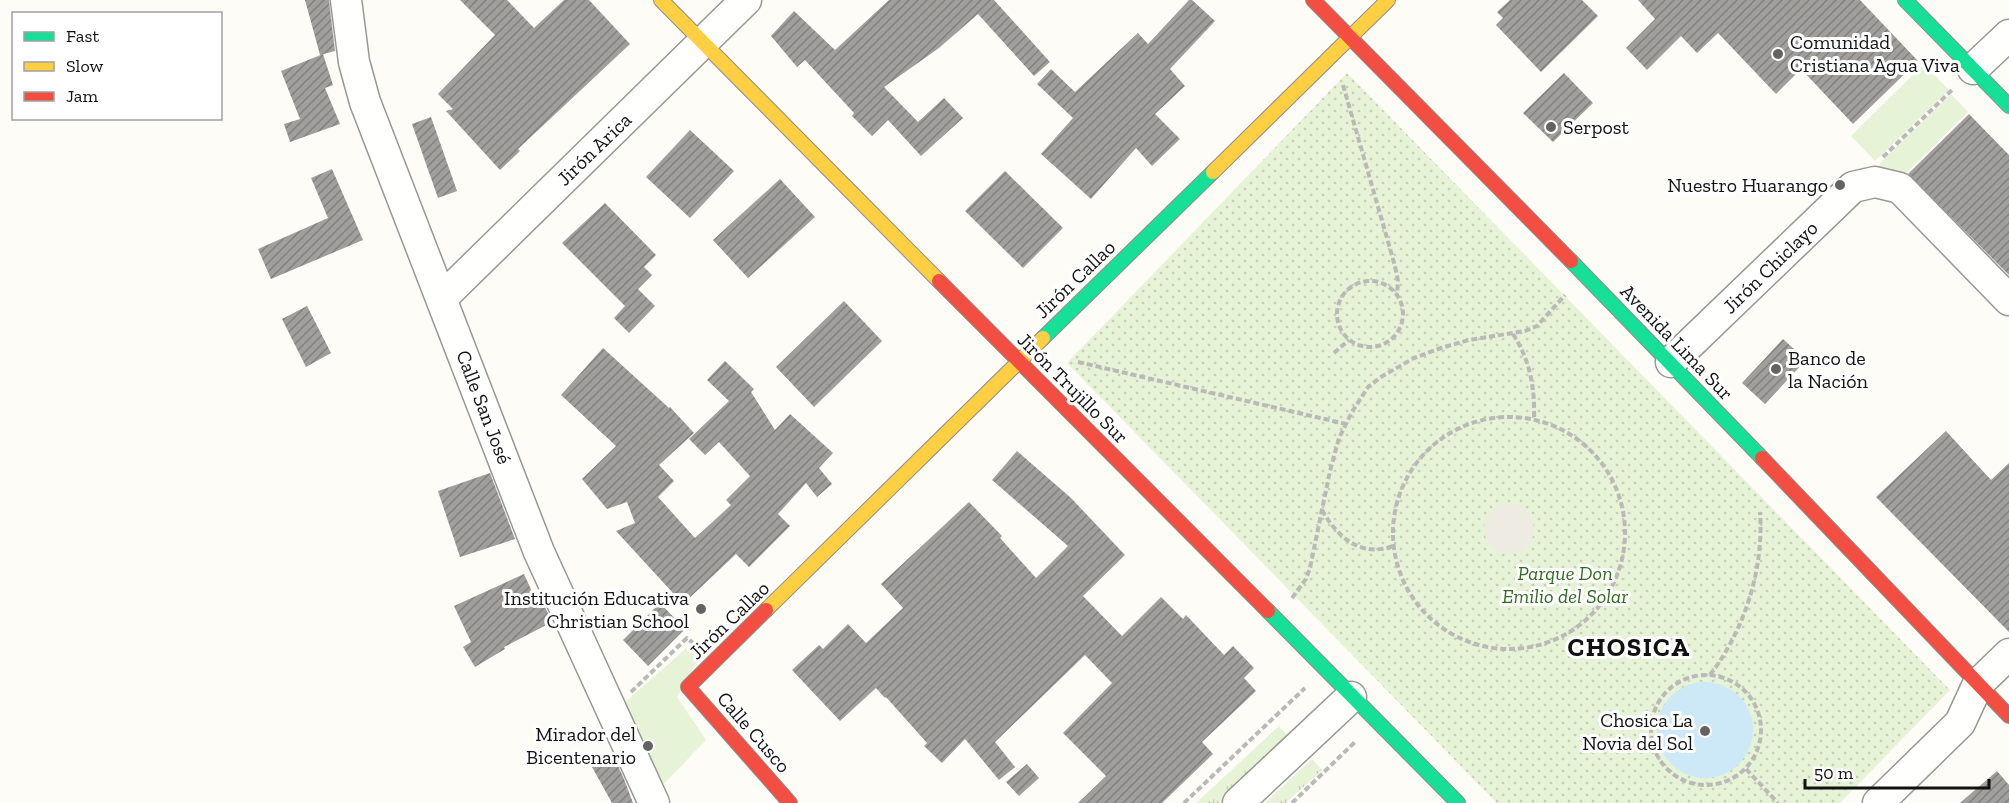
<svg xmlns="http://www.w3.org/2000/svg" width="2009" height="803" viewBox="0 0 2009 803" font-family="'Zilla Slab',serif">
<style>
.grass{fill:url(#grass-tufts)}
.park{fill:url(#park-dots)}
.garden{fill:#e7f3d7}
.plaza{fill:#edebe2}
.water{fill:#cde8f7}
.building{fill:url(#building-hatch)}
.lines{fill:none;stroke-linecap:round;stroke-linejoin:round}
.street-casing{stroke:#979795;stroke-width:33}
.fast-casing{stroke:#8e8d8b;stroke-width:16}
.slow-casing{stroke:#8e8d8b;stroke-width:16}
.jam-casing{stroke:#8e8d8b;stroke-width:16}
.path{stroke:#b9b9b8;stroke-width:4;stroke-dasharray:6 3;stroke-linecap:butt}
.street{stroke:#fffffe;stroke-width:30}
.fast{stroke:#16e098;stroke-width:14}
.slow{stroke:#ffcf43;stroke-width:14}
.jam{stroke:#f24e42;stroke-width:14}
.poi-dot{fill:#646362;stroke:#fff;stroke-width:2}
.labels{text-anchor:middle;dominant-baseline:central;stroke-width:6;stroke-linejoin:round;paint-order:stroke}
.poi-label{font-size:20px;fill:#111;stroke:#fff;text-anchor:end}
.street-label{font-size:20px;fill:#111;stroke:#fff}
.park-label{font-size:20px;font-style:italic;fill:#2f6b1f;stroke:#fff}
.district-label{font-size:26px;font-weight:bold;letter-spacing:1.5px;fill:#111;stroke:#fff}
</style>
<defs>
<pattern id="grass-tufts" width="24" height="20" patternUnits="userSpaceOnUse" patternTransform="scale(1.5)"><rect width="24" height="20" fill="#e7f3d7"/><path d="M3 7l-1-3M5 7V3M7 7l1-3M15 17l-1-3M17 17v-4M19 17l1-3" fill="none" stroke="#c5cfb8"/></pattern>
<pattern id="park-dots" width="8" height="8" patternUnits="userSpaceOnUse" patternTransform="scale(1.5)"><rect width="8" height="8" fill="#e7f3d7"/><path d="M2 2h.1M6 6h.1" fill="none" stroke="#c5cfb8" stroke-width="1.8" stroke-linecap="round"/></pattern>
<pattern id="building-hatch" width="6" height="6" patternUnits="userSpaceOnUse" patternTransform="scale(1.5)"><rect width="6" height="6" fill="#a19f9c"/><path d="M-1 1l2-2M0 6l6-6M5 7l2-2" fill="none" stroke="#82807e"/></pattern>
</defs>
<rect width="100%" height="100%" fill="#fdfcf7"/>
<path class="grass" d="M 1279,726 L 1289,737 L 1219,803 L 1196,803 Z
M 1312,759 L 1322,770 L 1286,803 L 1265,803 Z"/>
<path class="park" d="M 1347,73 L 1950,690 L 1840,803 L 1497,803 L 1067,363 Z"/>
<path class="garden" d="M 1924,64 L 1949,90 L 1875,161 L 1851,136 Z
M 1951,94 L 1968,112 L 1897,182 L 1879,164 Z
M 690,645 L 700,656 L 677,697 L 706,740 L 661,787 L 625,702 Z"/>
<path class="plaza" d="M1484 529a25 25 0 1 1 50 0a25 25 0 1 1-50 0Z"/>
<path class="water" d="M1657 730a48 48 0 1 1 96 0a48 48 0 1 1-96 0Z"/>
<path class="building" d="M 305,0 L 329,0 L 335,51 L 320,55 Z
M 460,0 L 507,0 L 534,28 L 564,0 L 589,0 L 630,44 L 518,149 L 520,151 L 500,170 L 446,111 L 453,109 L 438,94 L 495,35 Z
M 889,0 L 994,0 L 1050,62 L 1034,76 L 978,14 L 939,48 L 884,87 L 918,122 L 944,98 L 963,118 L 921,156 L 888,120 L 872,136 L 852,116 L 854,113 L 805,60 L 797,67 L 771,36 L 794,11 L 835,50 Z
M 1189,0 L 1192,0 L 1215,21 L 1170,69 L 1185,86 L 1155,114 L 1180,139 L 1152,166 L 1136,148 L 1091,199 L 1041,154 L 1073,118 L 1037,84 L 1051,69 L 1075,92 L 1138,33 L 1148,44 Z
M 1510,0 L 1582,0 L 1598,16 L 1541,72 L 1496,25 L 1503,18 L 1497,12 Z
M 1638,0 L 1860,0 L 1918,61 L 1853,124 L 1801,69 L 1776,94 L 1718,33 L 1697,53 L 1681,36 L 1647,70 L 1626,48 L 1655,19 Z
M 323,54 L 333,85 L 325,88 L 340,124 L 290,142 L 284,124 L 300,119 L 281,71 Z
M 1564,73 L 1593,103 L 1553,142 L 1523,113 Z
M 1969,114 L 2009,155 L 2009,275 L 1908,174 Z
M 431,117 L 457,191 L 438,198 L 412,124 Z
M 690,130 L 734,171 L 690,218 L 646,177 Z
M 332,169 L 363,240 L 271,279 L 258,249 L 328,218 L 311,178 Z
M 1005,171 L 1063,228 L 1023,268 L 965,211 Z
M 780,179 L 815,217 L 748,278 L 713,240 Z
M 605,203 L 656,255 L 644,267 L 652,275 L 638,289 L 655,306 L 629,333 L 614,318 L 625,306 L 562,243 Z
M 844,301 L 882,341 L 814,407 L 776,367 Z
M 307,306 L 331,353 L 306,367 L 282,319 Z
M 1783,339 L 1806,360 L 1765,404 L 1742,383 Z
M 603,348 L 669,408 L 670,407 L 694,433 L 659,465 L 674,481 L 658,497 L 695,538 L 731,505 L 726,500 L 750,476 L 719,442 L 705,455 L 689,439 L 729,401 L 707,380 L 725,361 L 754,389 L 751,392 L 775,430 L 790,414 L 833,453 L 819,468 L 832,484 L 817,497 L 806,483 L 778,514 L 790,526 L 749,567 L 736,554 L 683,604 L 616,531 L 635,523 L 627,502 L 607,509 L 582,479 L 616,446 L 561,395 Z
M 1946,431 L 1991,480 L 2009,463 L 2009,632 L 1876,497 Z
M 1017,451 L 1071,498 L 1125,555 L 1083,596 L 1122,636 L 1161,597 L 1183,619 L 1186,615 L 1224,655 L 1233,646 L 1254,668 L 1244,678 L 1256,691 L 1202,742 L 1213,754 L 1162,803 L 1078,803 L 1106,776 L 1063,733 L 1112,683 L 1085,655 L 995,742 L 1015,767 L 999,780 L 965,739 L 942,763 L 924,746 L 927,743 L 886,697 L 885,698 L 876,688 L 840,721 L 792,670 L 819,645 L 823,649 L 848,624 L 866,643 L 903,608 L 881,584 L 969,502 L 1002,536 L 1000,538 L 1036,578 L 1068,546 L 992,480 Z
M 490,473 L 515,539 L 460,557 L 438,491 Z
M 524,574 L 539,607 L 544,605 L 552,622 L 504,647 L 505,649 L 475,667 L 463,647 L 471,642 L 454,606 Z
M 660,603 L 685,629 L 648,666 L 623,640 Z
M 613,755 L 624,779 L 633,803 L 612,803 L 592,767 Z
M 1027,764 L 1039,778 L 1019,796 L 1006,782 Z
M 1997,771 L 2009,785 L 2009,803 L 1960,803 Z"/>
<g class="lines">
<defs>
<path id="street" d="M 346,0 L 354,62 L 365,102 L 539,552 L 654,803
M 1973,69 L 2009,35
M 442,298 L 746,0
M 1671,362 L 1853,187 L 1875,182 L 1900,188 L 2009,300
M 1238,803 L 1351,697
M 1878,803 L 1960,723 L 1978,684 L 2009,654"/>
<path id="fast" d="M 1905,0 L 2009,106
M 1571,261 L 1762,458
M 1043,338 L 1213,172
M 1268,611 L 1458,803"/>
<path id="slow" d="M 661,0 L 939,281
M 1213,172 L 1388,0
M 766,610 L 1043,338"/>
<path id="jam" d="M 1313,0 L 1571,261
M 939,281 L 1268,611
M 1762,458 L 2009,716
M 766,610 L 688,687 L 790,803"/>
</defs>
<use href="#street" class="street-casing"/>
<use href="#fast" class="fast-casing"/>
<use href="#slow" class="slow-casing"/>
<use href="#jam" class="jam-casing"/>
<path class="path" d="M 1343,85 L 1395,266 L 1398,281 L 1397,295
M 1883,157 L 1953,89
M1337 314a33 33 0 1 1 66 0a33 33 0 1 1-66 0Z
M 1513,334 C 1530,360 1535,388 1534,419
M 1334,353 L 1349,340
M 1078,362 L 1346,424
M1393 533a116 116 0 1 1 232 0a116 116 0 1 1-232 0Z
M 1322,510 C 1337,537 1361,558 1393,546
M 1292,598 L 1306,579 L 1310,568 L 1330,471 L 1339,438 L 1352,412 L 1368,387 L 1381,377 L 1414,358 L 1441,348 L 1469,340 L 1525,331 L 1537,326 L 1565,295
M 1710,675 C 1745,629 1764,569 1760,512
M1651 730a55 55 0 1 1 110 0a55 55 0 1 1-110 0Z
M 631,692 L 687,638 L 693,643
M 1746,769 L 1778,803
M 1184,803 L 1305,688
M 1292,803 L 1356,741"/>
<use href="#street" class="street"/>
<use href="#fast" class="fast"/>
<use href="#slow" class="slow"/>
<use href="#jam" class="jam"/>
</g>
<g class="poi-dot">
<circle cx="1778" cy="54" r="6"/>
<circle cx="1551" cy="127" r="6"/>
<circle cx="1840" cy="185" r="6"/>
<circle cx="1776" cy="369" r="6"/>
<circle cx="701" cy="609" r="6"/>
<circle cx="1705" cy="731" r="6"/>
<circle cx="648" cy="746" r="6"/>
</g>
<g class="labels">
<g class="poi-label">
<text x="1790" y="42" text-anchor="start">Comunidad<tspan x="1790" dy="23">Cristiana Agua Viva</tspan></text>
<text x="1563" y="127" text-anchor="start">Serpost</text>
<text x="1828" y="185">Nuestro Huarango</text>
<text x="1788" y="358" text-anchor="start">Banco de<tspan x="1788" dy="23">la Nación</tspan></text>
<text x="689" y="598">Institución Educativa<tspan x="689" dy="23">Christian School</tspan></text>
<text x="1693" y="720">Chosica La<tspan x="1693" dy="23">Novia del Sol</tspan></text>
<text x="636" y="734">Mirador del<tspan x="636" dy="23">Bicentenario</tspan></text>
</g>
<g class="street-label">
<text transform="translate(594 149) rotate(-44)">Jirón Arica</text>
<text transform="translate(1770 267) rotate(-44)">Jirón Chiclayo</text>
<text transform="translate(1075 279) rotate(-44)">Jirón Callao</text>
<text transform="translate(1677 342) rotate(46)">Avenida Lima Sur</text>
<text transform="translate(1073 388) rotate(45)">Jirón Trujillo Sur</text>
<text transform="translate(484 407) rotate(69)">Calle San José</text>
<text transform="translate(729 620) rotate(-44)">Jirón Callao</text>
<text transform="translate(754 732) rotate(49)">Calle Cusco</text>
</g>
<g class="park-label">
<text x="1565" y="573">Parque Don<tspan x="1565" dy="23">Emilio del Solar</tspan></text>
</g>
<g class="district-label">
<text x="1629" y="647">CHOSICA</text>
</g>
</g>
<rect x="12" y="12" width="210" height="108" fill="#ffffff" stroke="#a0a0a0" stroke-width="1.5"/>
<rect x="24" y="32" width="30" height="9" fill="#16e098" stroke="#a0a0a0" stroke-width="1.5"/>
<text x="66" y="42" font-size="18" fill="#111111">Fast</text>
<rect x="24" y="62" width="30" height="9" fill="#ffcf43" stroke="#a0a0a0" stroke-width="1.5"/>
<text x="66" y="72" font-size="18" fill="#111111">Slow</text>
<rect x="24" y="92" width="30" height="9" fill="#f24e42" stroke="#a0a0a0" stroke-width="1.5"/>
<text x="66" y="102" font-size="18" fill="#111111">Jam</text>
<path d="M1805 779v9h184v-9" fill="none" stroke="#111111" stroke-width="3"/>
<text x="1814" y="779" font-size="18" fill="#111111" stroke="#ffffff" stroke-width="4.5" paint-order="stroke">50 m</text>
</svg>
